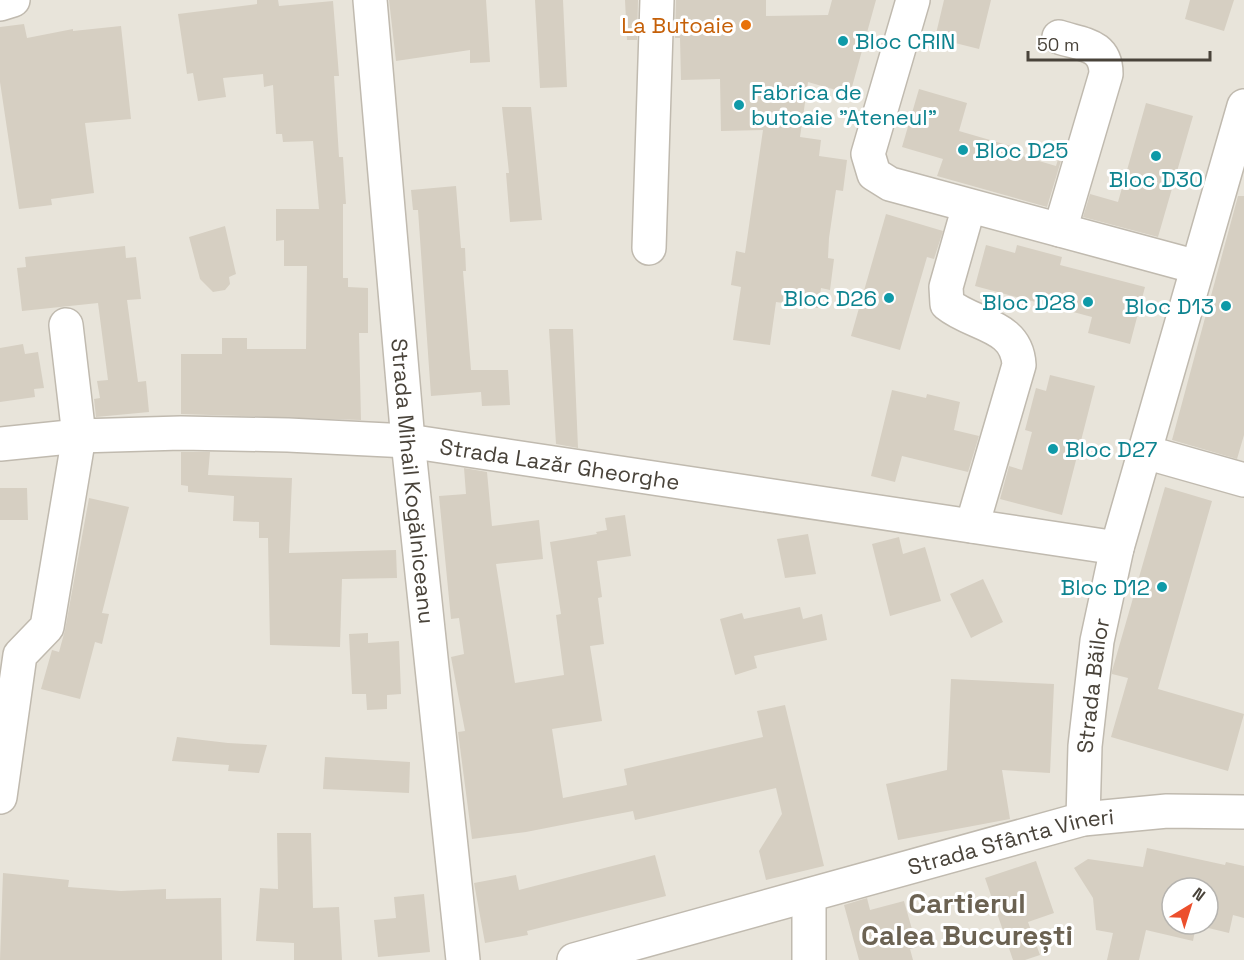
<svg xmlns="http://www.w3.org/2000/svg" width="1244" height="960" viewBox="0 0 1244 960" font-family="'Space Grotesk',sans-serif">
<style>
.residential{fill:#e8e4da;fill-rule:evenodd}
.building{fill:#d6cfc2;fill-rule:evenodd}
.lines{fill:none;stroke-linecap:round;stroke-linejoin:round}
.minor-casing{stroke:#c0baaf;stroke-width:36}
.minor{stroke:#fff;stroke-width:33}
.food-dot{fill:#e8710a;stroke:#fff;stroke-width:2}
.culture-dot{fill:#0f9aa8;stroke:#fff;stroke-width:2}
.labels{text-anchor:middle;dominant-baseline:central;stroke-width:6;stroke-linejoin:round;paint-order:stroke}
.food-label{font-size:22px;fill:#c56008;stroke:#fff;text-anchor:end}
.culture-label{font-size:22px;fill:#0d838f;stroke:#fff;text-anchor:start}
.street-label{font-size:22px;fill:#49433a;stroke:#fff}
.district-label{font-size:28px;font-weight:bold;fill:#6b6252;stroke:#fff}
</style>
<rect width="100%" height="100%" fill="#f5f2ec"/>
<path class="residential" d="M 0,0 L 1244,0 L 1244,960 L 0,960 ZM 1172,888 L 1208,888 L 1208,924 L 1172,924 Z"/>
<path class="building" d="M 257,0 L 278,0 L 279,6 L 333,1 L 339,76 L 334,76 L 339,157 L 343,157 L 346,204 L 343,204 L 343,278 L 348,278 L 348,287 L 368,288 L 368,333 L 359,333 L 361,420 L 181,414 L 181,354 L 222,354 L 222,338 L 247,338 L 247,349 L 306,349 L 307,266 L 284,266 L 284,240 L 276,241 L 276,209 L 319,209 L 313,141 L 283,142 L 282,134 L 276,134 L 273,85 L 264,87 L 263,74 L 223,78 L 226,97 L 198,101 L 193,73 L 187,74 L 178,14 L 257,4 Z
M 389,0 L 486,0 L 490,62 L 470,63 L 470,50 L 396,61 Z
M 535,0 L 563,0 L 567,87 L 540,88 Z
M 625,0 L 638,0 L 637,40 L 627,40 Z
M 676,0 L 766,0 L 766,16 L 828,15 L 832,0 L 876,0 L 850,94 L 808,82 L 800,137 L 821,140 L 819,156 L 847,160 L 843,191 L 836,190 L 829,238 L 828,258 L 834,259 L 830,290 L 821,288 L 818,308 L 776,302 L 770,345 L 733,340 L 741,287 L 731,285 L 736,251 L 745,253 L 763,130 L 721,131 L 720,79 L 681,80 L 680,38 L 675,38 Z
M 944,0 L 991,0 L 979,49 L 935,38 Z
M 1190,0 L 1234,0 L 1224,31 L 1185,19 Z
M 24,24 L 27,38 L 73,29 L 73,31 L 121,26 L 131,119 L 85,123 L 94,193 L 51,199 L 52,205 L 19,209 L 0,82 L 0,27 Z
M 919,89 L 967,103 L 959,131 L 1014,147 L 1012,153 L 1056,166 L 1060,153 L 1063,154 L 1047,207 L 937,176 L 943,159 L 902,147 Z
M 1146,103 L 1193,116 L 1158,237 L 1083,217 L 1090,194 L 1118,202 Z
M 502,107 L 531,107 L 542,220 L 510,222 L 506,173 L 509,173 Z
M 456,186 L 461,248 L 465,248 L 466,271 L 463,271 L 471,370 L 508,370 L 510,405 L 482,406 L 481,392 L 431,396 L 418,210 L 413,210 L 411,190 Z
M 1238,196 L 1244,196 L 1244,435 L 1237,459 L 1172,440 Z
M 886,214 L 943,231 L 934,259 L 927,257 L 900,350 L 851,336 Z
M 225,226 L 236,274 L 229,277 L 230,284 L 225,290 L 213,292 L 200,279 L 189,237 Z
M 986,245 L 1015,253 L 1017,245 L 1062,257 L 1060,265 L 1145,287 L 1130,344 L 1088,333 L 1092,317 L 975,286 Z
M 125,246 L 126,258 L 136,257 L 141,299 L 127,300 L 138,382 L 146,381 L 149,412 L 96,417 L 94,399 L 100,398 L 97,381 L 108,380 L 98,303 L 22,311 L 17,268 L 26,267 L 25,257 Z
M 549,329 L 573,329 L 578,448 L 556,444 Z
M 23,344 L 25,354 L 38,352 L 44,388 L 34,389 L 35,397 L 0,402 L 0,348 Z
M 1050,375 L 1095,386 L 1062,515 L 1000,499 L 1009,466 L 1022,470 L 1032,432 L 1025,430 L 1036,388 L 1046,391 Z
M 892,390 L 926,398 L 927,394 L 960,402 L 954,430 L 979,436 L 968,472 L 902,456 L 895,482 L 871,476 Z
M 181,452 L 210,452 L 208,475 L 292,478 L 289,553 L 396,550 L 397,578 L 342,579 L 340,647 L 270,645 L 268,538 L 259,538 L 259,522 L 233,521 L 234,496 L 188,492 L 188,486 L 181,485 Z
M 464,468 L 487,472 L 492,526 L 539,520 L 543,559 L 496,564 L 515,683 L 564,675 L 556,615 L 561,614 L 550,542 L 597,534 L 596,532 L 607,530 L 605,518 L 625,515 L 631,556 L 597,561 L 602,597 L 598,598 L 604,644 L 590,646 L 602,721 L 552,729 L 563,798 L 627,785 L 624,769 L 763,737 L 757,711 L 785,705 L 824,866 L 766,880 L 759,851 L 782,814 L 776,788 L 635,820 L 633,811 L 526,832 L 472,839 L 458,732 L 465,731 L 451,657 L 464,654 L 459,618 L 451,619 L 439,496 L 466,494 Z
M 1165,487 L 1212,501 L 1158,689 L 1244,714 L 1228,771 L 1111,737 L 1128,678 L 1112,674 L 1112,671 Z
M 0,488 L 27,488 L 28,520 L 0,520 Z
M 89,498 L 129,507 L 102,613 L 109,614 L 102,644 L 95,642 L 80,699 L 41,689 L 52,650 L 59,652 L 65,630 Z
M 808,534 L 816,574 L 785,578 L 777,539 Z
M 899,537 L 903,554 L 925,547 L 941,601 L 890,616 L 872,544 Z
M 983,579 L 1003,622 L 971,638 L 950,594 Z
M 800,607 L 803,619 L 822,614 L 827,640 L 754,656 L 757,668 L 735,675 L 720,619 L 742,613 L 744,619 Z
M 368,633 L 368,643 L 399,641 L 401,694 L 387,695 L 387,709 L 367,710 L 366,694 L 352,694 L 349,634 Z
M 951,679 L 1054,684 L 1050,773 L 1002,770 L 1010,819 L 898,840 L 886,784 L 947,770 Z
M 177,737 L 228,743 L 267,745 L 259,773 L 228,771 L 229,765 L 172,761 Z
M 325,757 L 410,762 L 409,793 L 323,789 Z
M 277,833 L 311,833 L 313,908 L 339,907 L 342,960 L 294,960 L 294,943 L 256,941 L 260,888 L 278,889 Z
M 1147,848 L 1225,865 L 1226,862 L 1244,866 L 1244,918 L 1233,915 L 1229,933 L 1196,925 L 1193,941 L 1146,930 L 1139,960 L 1107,960 L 1113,933 L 1096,930 L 1093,898 L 1074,868 L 1088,859 L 1143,867 ZM 1172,888 L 1208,888 L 1208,924 L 1172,924 Z
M 655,855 L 666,896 L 527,931 L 528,935 L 485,943 L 474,883 L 516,875 L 519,890 Z
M 1036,861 L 1054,913 L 1028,922 L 1040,955 L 1025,960 L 1013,960 L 985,878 Z
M 3,873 L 69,880 L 68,887 L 121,891 L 166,889 L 166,899 L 221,898 L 222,960 L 0,960 Z
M 424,894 L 430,952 L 378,957 L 374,920 L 396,918 L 394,897 Z
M 867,898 L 870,910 L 904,901 L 917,947 L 910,949 L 913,960 L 859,960 L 844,905 Z"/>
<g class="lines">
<defs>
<g id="minor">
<path id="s1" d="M 370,0 L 408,441 L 463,960"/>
<path d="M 913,0 L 868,154 L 874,174 L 890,184 L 1197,267"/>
<path d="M 0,4 L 13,0"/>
<path d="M 1059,37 C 1083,45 1106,44 1106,74 L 1060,230"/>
<path d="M 969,206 L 946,287 L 947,304 C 974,326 1017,324 1019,365 L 972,526"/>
<path d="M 649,248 L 657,0"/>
<path id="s2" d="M 0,444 L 79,436 L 181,433 L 288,435 L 408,441 L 1117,548"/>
<path d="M 1145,452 L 1244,480"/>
<path d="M 0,797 L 20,655 L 47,627 L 79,436 L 66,325"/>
<path id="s3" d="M 1083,819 L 1085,746 L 1097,641 L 1117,548 L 1244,106"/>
<path id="s4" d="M 574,960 L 1083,819 L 1167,811 L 1244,812"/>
<path d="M 809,960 L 809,896"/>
</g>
</defs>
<use href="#minor" class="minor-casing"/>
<use href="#minor" class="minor"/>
</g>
<circle class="food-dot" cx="746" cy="25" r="6"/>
<g class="culture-dot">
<circle cx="843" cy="41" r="6"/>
<circle cx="739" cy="105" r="6"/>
<circle cx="963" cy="150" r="6"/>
<circle cx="1156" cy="156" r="6"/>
<circle cx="889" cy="298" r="6"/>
<circle cx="1088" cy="302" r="6"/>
<circle cx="1226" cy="306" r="6"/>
<circle cx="1053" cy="449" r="6"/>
<circle cx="1162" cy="587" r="6"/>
</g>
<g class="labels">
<g class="food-label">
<text x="734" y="25">La Butoaie</text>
</g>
<g class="culture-label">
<text x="855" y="41">Bloc CRIN</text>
<text x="751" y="92">Fabrica de<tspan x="751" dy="25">butoaie "Ateneul"</tspan></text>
<text x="975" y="150">Bloc D25</text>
<text x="1156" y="179" text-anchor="middle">Bloc D30</text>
<text x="877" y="298" text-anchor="end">Bloc D26</text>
<text x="1076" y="302" text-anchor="end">Bloc D28</text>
<text x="1214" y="306" text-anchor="end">Bloc D13</text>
<text x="1065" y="449">Bloc D27</text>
<text x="1150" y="587" text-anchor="end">Bloc D12</text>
</g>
<g class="street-label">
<text stroke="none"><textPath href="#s2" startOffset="562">Strada Lazăr Gheorghe</textPath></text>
<text stroke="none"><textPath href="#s1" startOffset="483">Strada Mihail Kogălniceanu</textPath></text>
<text stroke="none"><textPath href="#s3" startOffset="134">Strada Băilor</textPath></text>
<text stroke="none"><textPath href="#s4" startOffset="453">Strada Sfânta Vineri</textPath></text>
</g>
<g class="district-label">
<text x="967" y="903">Cartierul<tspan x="967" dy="32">Calea București</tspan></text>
</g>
</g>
<g transform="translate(1190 906) rotate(38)"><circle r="28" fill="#ffffff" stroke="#b6b4b0" stroke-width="1.5"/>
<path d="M0-4.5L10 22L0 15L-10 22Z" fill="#ec4f2c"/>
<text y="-9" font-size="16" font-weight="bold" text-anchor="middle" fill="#49433a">N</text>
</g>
<path d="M1028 51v9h182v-9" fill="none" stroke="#49433a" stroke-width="3"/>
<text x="1037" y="51" font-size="18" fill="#49433a" stroke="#ffffff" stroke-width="4.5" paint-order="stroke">50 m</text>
</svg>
